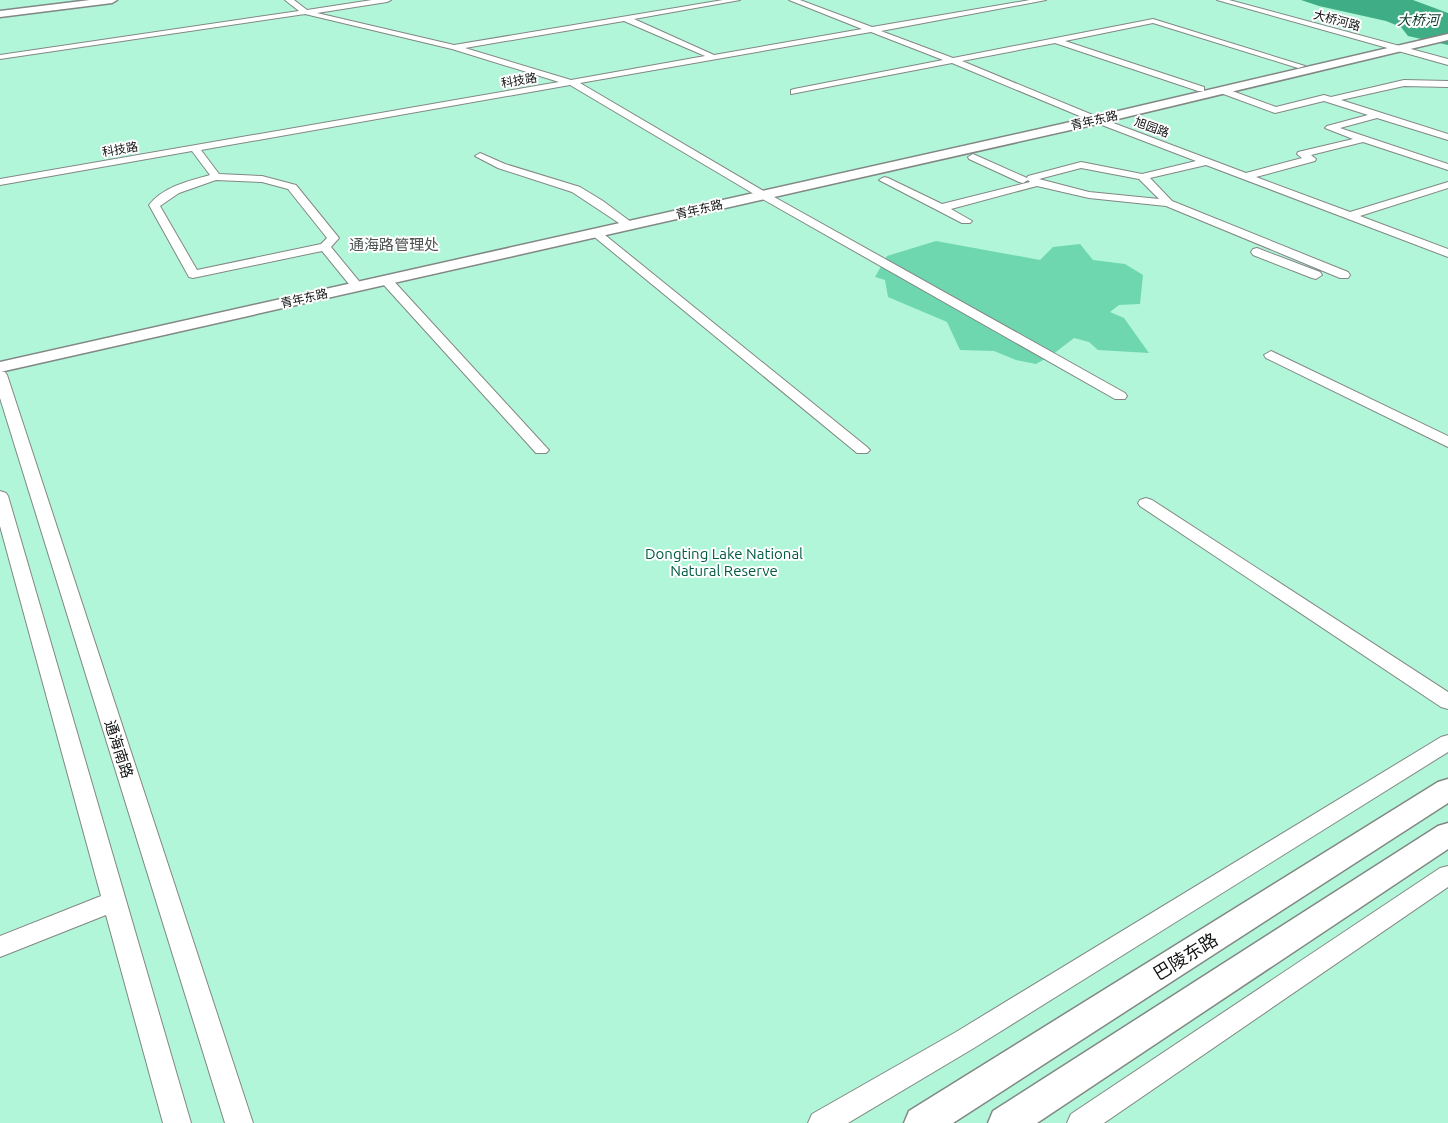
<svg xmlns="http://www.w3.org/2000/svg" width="1448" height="1123" viewBox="0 0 1448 1123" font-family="Ubuntu,'Noto Sans SC',sans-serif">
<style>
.green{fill:#b2f6d9}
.forest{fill:#6ed7af}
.water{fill:#3fad86}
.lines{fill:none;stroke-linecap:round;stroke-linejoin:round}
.minor-casing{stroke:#818784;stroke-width:2}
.major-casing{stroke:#818784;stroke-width:3}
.minor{fill:#fff;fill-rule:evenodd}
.major{fill:#fff;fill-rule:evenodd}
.labels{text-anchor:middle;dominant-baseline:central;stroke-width:4;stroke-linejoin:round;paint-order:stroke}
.far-street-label{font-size:12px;fill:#101211;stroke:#fff}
.far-water-label{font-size:14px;font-style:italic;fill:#083929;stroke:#fff}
.far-quarter-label{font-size:15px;fill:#4d5350;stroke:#fff}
.park-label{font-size:15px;fill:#005b41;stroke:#fff}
.street-label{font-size:15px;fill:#101211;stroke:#fff}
.near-street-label{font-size:18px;fill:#101211;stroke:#fff}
</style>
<rect width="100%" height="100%" fill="#eff7f3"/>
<path class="green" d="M 0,0 L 1448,0 L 1448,1123 L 0,1123 Z"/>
<path class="forest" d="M 936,241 L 1040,260 L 1053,247 L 1080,244 L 1093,260 L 1125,264 L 1143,275 L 1140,304 L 1119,305 L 1110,312 L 1124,318 L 1149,353 L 1098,350 L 1089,342 L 1074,338 L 1052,355 L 1036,364 L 1016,360 L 994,351 L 960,350 L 947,322 L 888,297 L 885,280 L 875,277 L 887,256 Z"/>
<path class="water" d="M 1301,0 L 1413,0 L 1448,13 L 1448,45 L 1408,36 L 1401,27 L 1386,21 L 1319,6 Z"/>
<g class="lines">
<defs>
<path id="minor" d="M 285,0 L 294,0 L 307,10 L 372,0 L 391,0 L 387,2 L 317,13 L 454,45 L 723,0 L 740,0 L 634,19 L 714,55 L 862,29 L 789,0 L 800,0 L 872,27 L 1030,0 L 1046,0 L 881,31 L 953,58 L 1153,19 L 1305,66 L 1298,68 L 1153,23 L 1065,41 L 1204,87 L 1204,91 L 1198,91 L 1055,43 L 962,61 L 1100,118 L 1246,173 L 1302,158 L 1297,154 L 1298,152 L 1353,139 L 1325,128 L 1327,126 L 1368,115 L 1324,101 L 1275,113 L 1218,92 L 1218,88 L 1224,88 L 1276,107 L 1324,95 L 1331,97 L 1404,80 L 1448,81 L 1448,87 L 1404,86 L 1341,100 L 1448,134 L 1448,140 L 1377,118 L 1340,128 L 1448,164 L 1448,170 L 1363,142 L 1311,155 L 1316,159 L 1315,161 L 1256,177 L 1350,212 L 1448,182 L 1448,188 L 1360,216 L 1448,249 L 1448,257 L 1206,165 L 1150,178 L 1172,201 L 1348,272 L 1350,275 L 1348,278 L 1340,278 L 1166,206 L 1089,198 L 1037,186 L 951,209 L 972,221 L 970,223 L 962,223 L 879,180 L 884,177 L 888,178 L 942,204 L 1030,182 L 1028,180 L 1023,183 L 1019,182 L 969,159 L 968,157 L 973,154 L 1027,178 L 1028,176 L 1081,162 L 1142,174 L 1196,161 L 1094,122 L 952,63 L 791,94 L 791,90 L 794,89 L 943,60 L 871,32 L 580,83 L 767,193 L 1125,393 L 1127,396 L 1125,399 L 1115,399 L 759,197 L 570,85 L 201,150 L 219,174 L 262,176 L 296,185 L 339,238 L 331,247 L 363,286 L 357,290 L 353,289 L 322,251 L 193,278 L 189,277 L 149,205 C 163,187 188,181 210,175 L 192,151 L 0,185 L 0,179 L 559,82 L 452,49 L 305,14 L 0,59 L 0,55 L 299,11 ZM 624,21 L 705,56 L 571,80 L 465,48 ZM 1081,168 L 1139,179 L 1159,199 L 1089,192 L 1039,179 ZM 216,180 L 262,182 L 288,189 L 327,238 L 321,244 L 197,270 L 160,206 L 179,193 Z
M 1217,0 L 1229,0 L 1448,59 L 1448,65 Z
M 480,153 L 505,164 L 580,187 L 603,201 L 635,225 L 633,227 L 625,227 L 572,192 L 498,168 L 475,156 Z
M 596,230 L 600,231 L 867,447 L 870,450 L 867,453 L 857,453 L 592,235 L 590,233 Z
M 1257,248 L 1320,272 L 1322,275 L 1316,279 L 1312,278 L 1253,255 L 1251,252 L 1253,249 Z
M 386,276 L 390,277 L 546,447 L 549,450 L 546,453 L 536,453 L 382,283 L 380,280 Z
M 1271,351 L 1448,436 L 1448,447 L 1266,358 L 1264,355 Z
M 0,371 L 5,372 L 7,375 L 253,1123 L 225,1123 L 0,398 Z
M 0,491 L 6,493 L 8,496 L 191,1123 L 163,1123 L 106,915 L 0,957 L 0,936 L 101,896 L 0,526 Z
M 1146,498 L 1152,500 L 1448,692 L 1448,709 L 1441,707 L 1140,506 L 1138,503 L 1140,500 Z
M 1448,735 L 1448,752 L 974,1048 L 848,1123 L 808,1123 L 812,1114 L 956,1032 L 1441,737 Z
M 1448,866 L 1448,887 L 1104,1123 L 1067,1123 L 1071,1114 L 1440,868 Z"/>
<path id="major" d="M 90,0 L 117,0 L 112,3 L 0,17 L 0,11 Z
M 1448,34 L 1448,40 L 1097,124 L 0,372 L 0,362 L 1097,116 Z
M 1448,779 L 1448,803 L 953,1123 L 904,1123 L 909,1111 L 1438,782 Z
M 1448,823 L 1448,849 L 1037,1123 L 988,1123 L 993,1111 L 1438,826 Z"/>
</defs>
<use href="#minor" class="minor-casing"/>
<use href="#major" class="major-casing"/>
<use href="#minor" class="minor"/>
<use href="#major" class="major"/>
</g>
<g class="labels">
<g class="far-street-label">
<text transform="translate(1337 20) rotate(15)">大桥河路</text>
<text transform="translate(519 80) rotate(-10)">科技路</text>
<text transform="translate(1094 120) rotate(-13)">青年东路</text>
<text transform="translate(1152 127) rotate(20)">旭园路</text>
<text transform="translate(120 149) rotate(-10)">科技路</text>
<text transform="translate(699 209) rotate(-13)">青年东路</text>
<text transform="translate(304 298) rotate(-13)">青年东路</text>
</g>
<g class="far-water-label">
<text x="1418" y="20">大桥河</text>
</g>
<g class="far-quarter-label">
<text x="394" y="244">通海路管理处</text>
</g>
<g class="park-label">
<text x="724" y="553">Dongting Lake National<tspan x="724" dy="17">Natural Reserve</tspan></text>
</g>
<g class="street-label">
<text transform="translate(119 749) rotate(72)">通海南路</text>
</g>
<g class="near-street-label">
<text transform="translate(1185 956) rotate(-32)">巴陵东路</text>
</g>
</g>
</svg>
